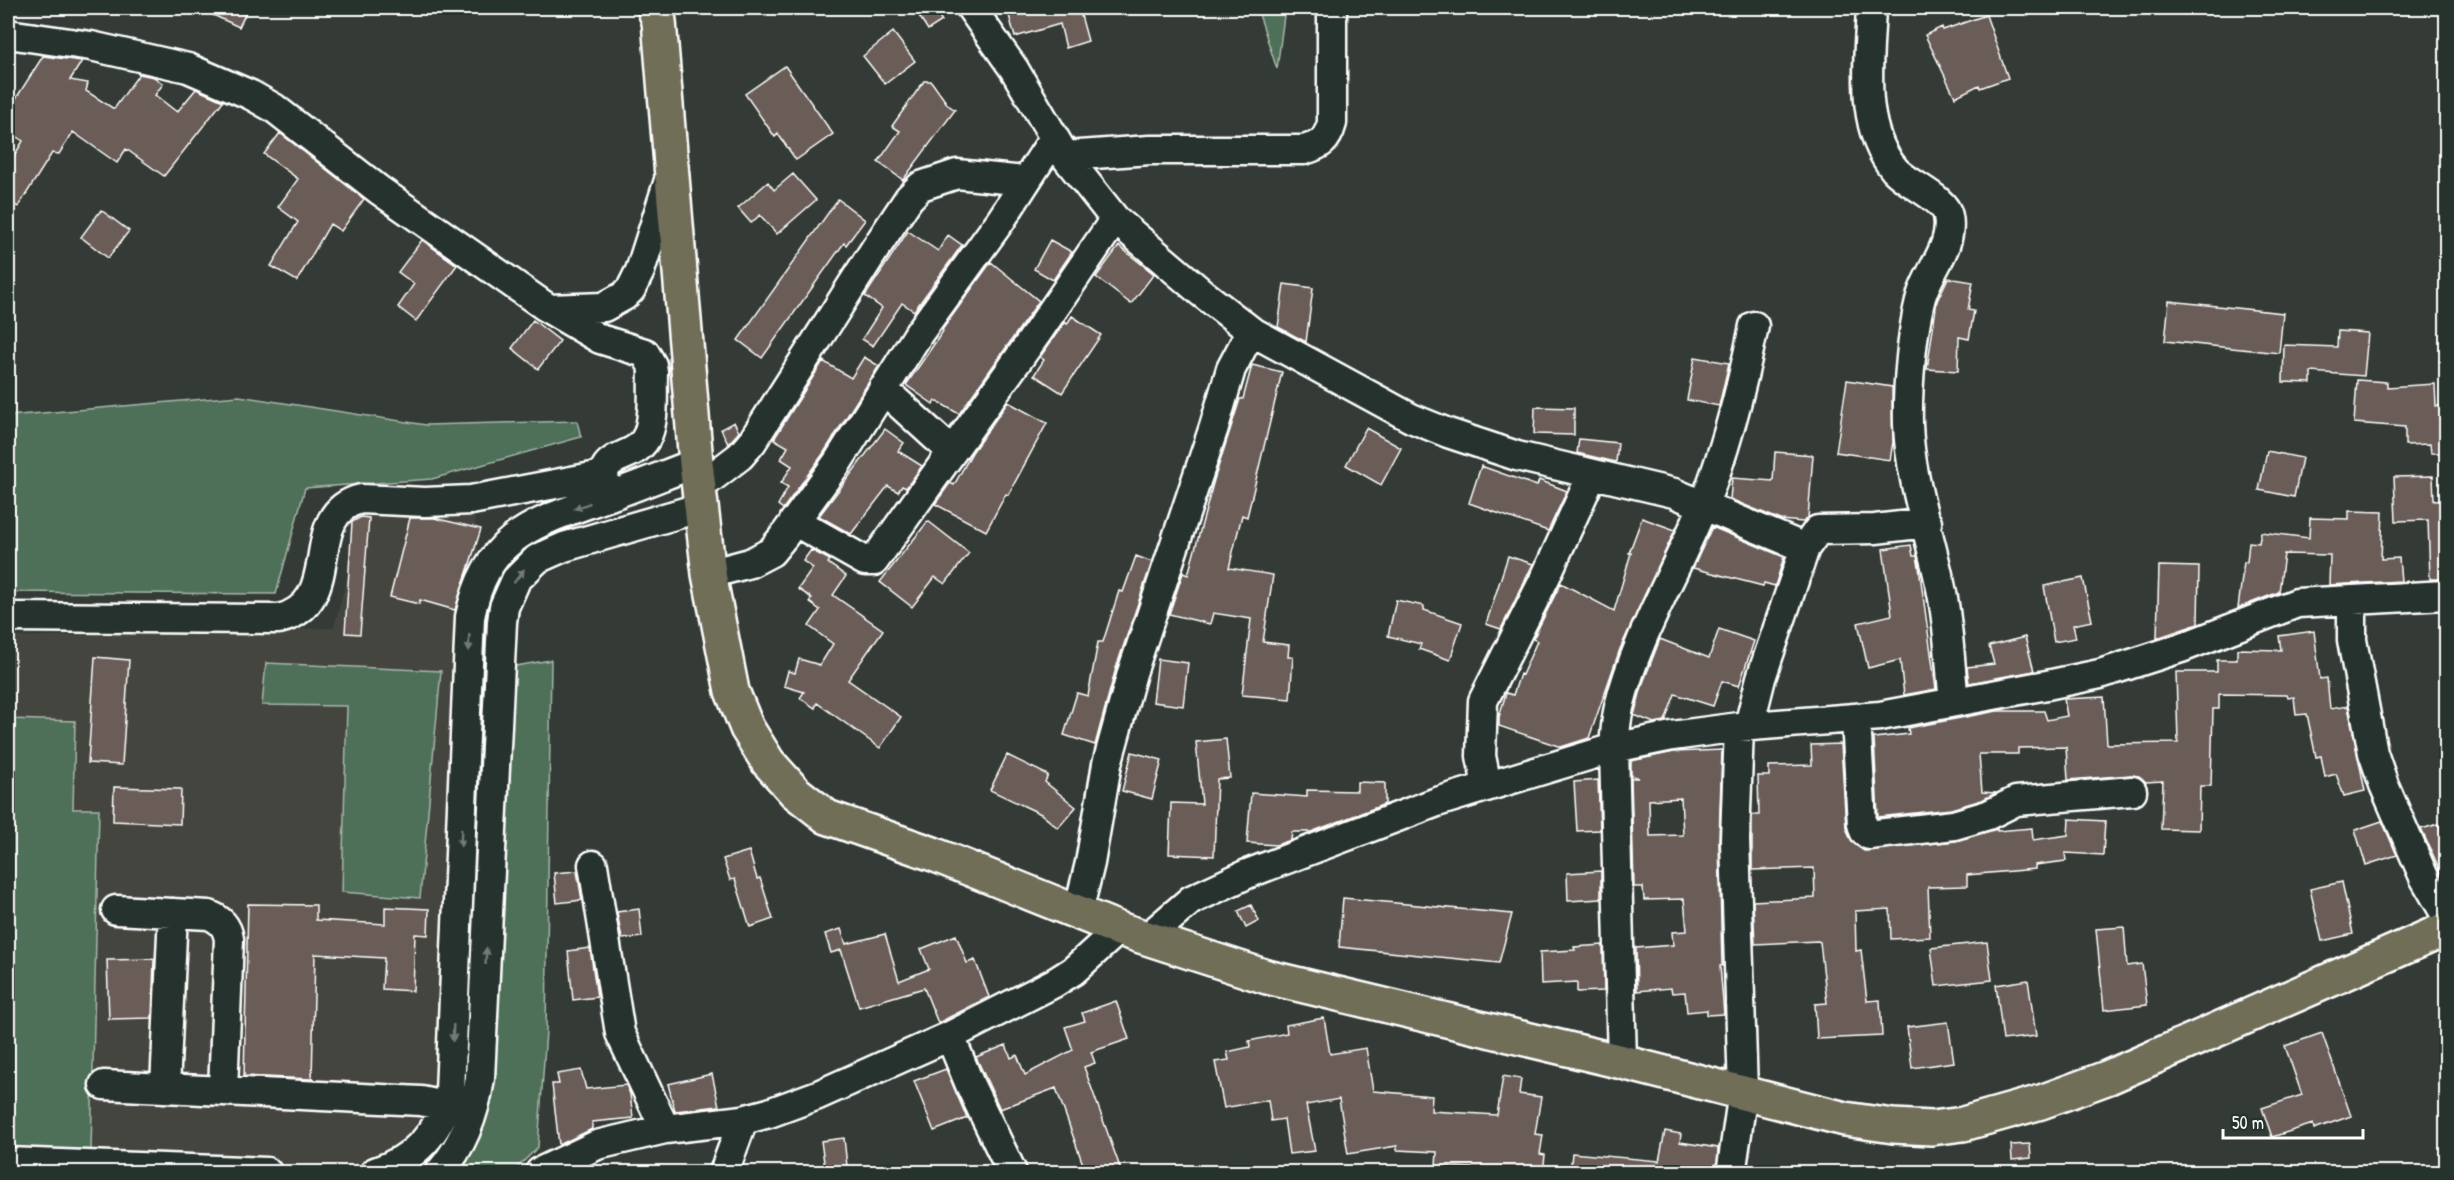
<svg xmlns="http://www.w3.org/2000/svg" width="2454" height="1180" viewBox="0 0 2454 1180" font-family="'Patrick Hand',sans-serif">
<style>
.built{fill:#444540}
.green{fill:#4f6f58;stroke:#a7b7ac;stroke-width:1.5}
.building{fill:#6a5d58;stroke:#fff;stroke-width:1.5;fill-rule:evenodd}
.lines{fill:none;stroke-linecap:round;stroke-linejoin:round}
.minor-casing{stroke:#fff;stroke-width:33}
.major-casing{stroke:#fff;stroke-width:38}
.minor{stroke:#26332d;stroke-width:28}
.major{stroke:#716e59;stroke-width:33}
.oneway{fill:#727a76}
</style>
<rect width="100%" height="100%" fill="#343b36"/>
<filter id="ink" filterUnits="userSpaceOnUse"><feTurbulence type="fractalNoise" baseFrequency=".0167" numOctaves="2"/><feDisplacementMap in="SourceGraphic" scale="12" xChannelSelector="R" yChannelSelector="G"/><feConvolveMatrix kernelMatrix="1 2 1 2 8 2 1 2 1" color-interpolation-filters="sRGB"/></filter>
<g filter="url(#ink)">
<path class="built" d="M 473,504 L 536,1070 L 471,1172 L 8,1172 L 8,637 L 334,628 L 365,508 Z"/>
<path class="green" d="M 1257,8 L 1285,8 L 1277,69 Z
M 239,396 L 426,425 L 577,421 L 581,437 L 432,479 L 305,488 L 276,594 L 8,592 L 8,416 Z
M 551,660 L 546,1031 L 538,1147 L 513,1172 L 443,1172 L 489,1078 L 439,1079 L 475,673 Z
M 266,663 L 441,671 L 420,898 L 342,892 L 347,706 L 262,705 Z
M 8,719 L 75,721 L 73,809 L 99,809 L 91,1151 L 8,1149 Z"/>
<path class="building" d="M 198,8 L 248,8 L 239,27 Z
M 914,8 L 934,8 L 942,21 L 928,30 Z
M 1007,8 L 1079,8 L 1088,41 L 1066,48 L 1060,24 L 1015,37 Z
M 1986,15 L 2008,78 L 1980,88 L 1979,85 L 1955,97 L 1925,35 L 1942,27 L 1943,30 Z
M 893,32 L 915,61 L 885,84 L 863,56 Z
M 43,56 L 82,61 L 70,80 L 88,83 L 86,91 L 114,109 L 139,74 L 154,77 L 163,84 L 155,95 L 177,112 L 196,89 L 223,101 L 164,176 L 126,149 L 117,163 L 73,132 L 59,154 L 52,153 L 18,207 L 8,200 L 8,166 L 23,141 L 8,131 L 8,111 Z
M 785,66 L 833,134 L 796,160 L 778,134 L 775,137 L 745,94 Z
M 924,81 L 931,81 L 948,105 L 955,110 L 903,180 L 878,162 L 900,131 L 892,126 Z
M 280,133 L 364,199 L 341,231 L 330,224 L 297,281 L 271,266 L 298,222 L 278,207 L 298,179 L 264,154 Z
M 793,174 L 816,200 L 777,234 L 760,215 L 751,223 L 738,208 L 768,182 L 774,190 Z
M 838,199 L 865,220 L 846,245 L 844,243 L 762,358 L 738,340 Z
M 101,210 L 129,231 L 108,258 L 81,237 Z
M 908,231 L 938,251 L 948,235 L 962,245 L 914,311 L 902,303 L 873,346 L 862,339 L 882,308 L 865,296 Z
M 422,240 L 457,265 L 416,321 L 398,307 L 414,284 L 398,272 Z
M 1050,240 L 1072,252 L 1053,280 L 1034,269 Z
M 1119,246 L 1154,274 L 1131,304 L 1096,277 Z
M 991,262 L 1039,301 L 959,414 L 935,400 L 933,404 L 906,385 L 943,331 L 942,330 Z
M 1948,278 L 1973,282 L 1968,310 L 1974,311 L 1969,339 L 1959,337 L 1958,371 L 1927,369 L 1937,301 Z
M 1284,284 L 1313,288 L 1306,342 L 1278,327 Z
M 2169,301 L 2283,313 L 2279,353 L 2165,341 Z
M 1072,316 L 1101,335 L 1062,393 L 1034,375 L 1044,360 L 1040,357 L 1065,322 L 1067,324 Z
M 533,320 L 560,341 L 538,369 L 512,348 Z
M 2338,331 L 2368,333 L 2364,376 L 2311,372 L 2311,383 L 2283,382 L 2284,345 L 2337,347 Z
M 864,357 L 879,366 L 823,454 L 783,509 L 778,505 L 788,487 L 781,483 L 792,466 L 781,459 L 788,447 L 774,439 L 823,361 L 851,378 Z
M 1695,357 L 1729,363 L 1719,406 L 1687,400 Z
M 1252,365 L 1282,372 L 1247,517 L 1242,515 L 1229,568 L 1273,575 L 1263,642 L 1289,645 L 1288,657 L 1293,657 L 1290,699 L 1242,695 L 1251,619 L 1213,613 L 1210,624 L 1169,614 L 1183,573 L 1188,575 L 1214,480 L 1240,399 L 1243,399 Z
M 1847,380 L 1892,387 L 1893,442 L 1890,460 L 1836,452 Z
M 2357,380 L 2387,382 L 2387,387 L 2435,384 L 2436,406 L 2446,406 L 2446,453 L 2431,453 L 2430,444 L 2405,445 L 2405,427 L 2354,423 Z
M 1008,402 L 1047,423 L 1008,495 L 1006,494 L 986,531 L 935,504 L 950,483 L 954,485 L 973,451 Z
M 1535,407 L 1574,408 L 1574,435 L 1534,434 Z
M 734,422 L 739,432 L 728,444 L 721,429 Z
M 1366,428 L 1401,448 L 1381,485 L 1346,465 Z
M 885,429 L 904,443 L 898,451 L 922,466 L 906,488 L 902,486 L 898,492 L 888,486 L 851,534 L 819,516 Z
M 1579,439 L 1618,443 L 1616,462 L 1577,453 Z
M 2267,451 L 2302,458 L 2294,497 L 2259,490 Z
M 1775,452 L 1813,455 L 1808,518 L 1803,522 L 1781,520 L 1730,499 L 1732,478 L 1773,481 Z
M 1481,466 L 1537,486 L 1539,480 L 1567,491 L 1548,531 L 1469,503 Z
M 2433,476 L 2434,501 L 2446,500 L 2446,579 L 2430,579 L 2428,520 L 2396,521 L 2394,477 Z
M 2349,511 L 2383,512 L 2381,559 L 2399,558 L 2401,581 L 2329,585 L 2330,555 L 2284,554 L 2279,592 L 2238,608 L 2244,562 L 2247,562 L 2249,542 L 2259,543 L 2261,532 L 2309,538 L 2310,518 L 2349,519 Z
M 361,517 L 369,518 L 360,634 L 345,633 L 352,522 Z
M 410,518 L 434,518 L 481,529 L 455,610 L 420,600 L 419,604 L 390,597 Z
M 1642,518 L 1675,530 L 1620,649 L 1589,738 L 1561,747 L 1499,726 L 1499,717 L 1506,693 L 1513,695 L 1520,674 L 1522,675 L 1537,641 L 1533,639 L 1561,583 L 1614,611 L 1631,553 L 1629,553 Z
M 928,521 L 969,553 L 945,584 L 935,577 L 912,607 L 880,582 Z
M 1712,527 L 1784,557 L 1775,586 L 1764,583 L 1763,586 L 1693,568 Z
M 1911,545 L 1913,556 L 1917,556 L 1919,567 L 1936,689 L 1904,695 L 1900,660 L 1868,668 L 1858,623 L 1892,615 L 1883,549 Z
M 811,550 L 830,560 L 828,563 L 846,576 L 833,595 L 883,630 L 848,680 L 901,717 L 880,748 L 817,703 L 815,708 L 800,698 L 804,692 L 784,686 L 788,671 L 795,673 L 799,659 L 820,665 L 833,644 L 809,626 L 820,610 L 809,602 L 812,598 L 798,589 L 813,568 L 803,561 Z
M 1136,556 L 1152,562 L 1116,668 L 1095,745 L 1064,735 L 1077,693 L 1088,696 L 1098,642 L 1103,642 L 1119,591 L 1123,592 Z
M 1508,556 L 1533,564 L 1501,629 L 1486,624 Z
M 2159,566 L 2199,567 L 2198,624 L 2157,638 Z
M 2083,578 L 2092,621 L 2073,625 L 2076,638 L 2054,642 L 2044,586 Z
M 1396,600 L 1424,606 L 1424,610 L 1462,623 L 1450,660 L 1419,649 L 1421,644 L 1388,636 Z
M 1719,629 L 1754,641 L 1739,686 L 1722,681 L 1713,706 L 1675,694 L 1665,721 L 1654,723 L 1634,715 L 1643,683 L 1660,639 L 1709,658 Z
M 2314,631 L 2320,679 L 2327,678 L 2330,709 L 2348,706 L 2365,791 L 2344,796 L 2336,774 L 2325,777 L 2321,756 L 2316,757 L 2307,714 L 2296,715 L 2294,697 L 2288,698 L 2287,695 L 2219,694 L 2219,709 L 2213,709 L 2211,786 L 2200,786 L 2199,830 L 2161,829 L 2163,781 L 2146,782 L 2139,776 L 2131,775 L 2068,780 L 2066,747 L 2018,748 L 2018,754 L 1979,754 L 1982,792 L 1996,793 L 1982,800 L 1951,809 L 1878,817 L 1874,738 L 1909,734 L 1908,728 L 1997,711 L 2044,711 L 2047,720 L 2067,716 L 2064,699 L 2104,697 L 2107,744 L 2178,743 L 2176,672 L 2217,672 L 2217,660 L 2237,660 L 2237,649 L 2281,650 L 2279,636 Z
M 2025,637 L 2034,671 L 1969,683 L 1967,667 L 1994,664 L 1989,646 Z
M 95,657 L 129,660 L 122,765 L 88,763 Z
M 1158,659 L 1188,663 L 1183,706 L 1153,702 Z
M 1226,739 L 1230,778 L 1217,779 L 1214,856 L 1169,854 L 1171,803 L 1202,804 L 1196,742 Z
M 1841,744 L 1846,828 L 1853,843 L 1864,851 L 1956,841 L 1997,829 L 1997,831 L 2032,828 L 2033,840 L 2068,835 L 2069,819 L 2105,821 L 2103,855 L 2065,853 L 2066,861 L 2035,865 L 2035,869 L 1967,875 L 1967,886 L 1928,887 L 1930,937 L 1891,939 L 1890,909 L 1855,911 L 1856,951 L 1861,950 L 1867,1001 L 1880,1000 L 1882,1036 L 1817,1039 L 1815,1004 L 1827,1003 L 1820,942 L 1818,941 L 1755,944 L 1753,901 L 1815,898 L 1814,868 L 1752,870 L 1752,815 L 1759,815 L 1758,776 L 1769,776 L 1769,766 L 1812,765 L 1811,745 Z
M 1722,750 L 1719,841 L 1722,966 L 1720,966 L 1724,1014 L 1707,1015 L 1707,1010 L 1687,1012 L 1685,992 L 1672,993 L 1671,988 L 1637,991 L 1636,948 L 1673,945 L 1672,932 L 1687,931 L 1684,899 L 1644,900 L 1643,887 L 1634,887 L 1631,778 L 1639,778 L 1631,775 L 1631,761 L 1674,752 ZM 1681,798 L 1683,835 L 1650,836 L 1649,800 Z
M 1132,752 L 1162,760 L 1152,799 L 1122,791 Z
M 1007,755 L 1048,775 L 1045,782 L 1076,807 L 1058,828 L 1041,814 L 990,790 Z
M 1598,780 L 1600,830 L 1577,831 L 1574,782 Z
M 1357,782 L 1385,783 L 1385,804 L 1311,832 L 1292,832 L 1291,840 L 1276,845 L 1247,843 L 1251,793 L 1307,797 L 1307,790 L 1357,791 Z
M 114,787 L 181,789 L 180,824 L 113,821 Z
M 2382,821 L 2397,855 L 2366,865 L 2355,830 Z
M 2439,824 L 2446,848 L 2446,883 L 2421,829 Z
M 749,851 L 757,879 L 760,878 L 773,919 L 750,927 L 735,879 L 730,880 L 723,859 Z
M 577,871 L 582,900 L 557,903 L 554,873 Z
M 1601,871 L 1601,899 L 1568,901 L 1567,873 Z
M 2342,882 L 2353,934 L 2322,941 L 2310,889 Z
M 1343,898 L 1512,914 L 1499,963 L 1339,947 Z
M 248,904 L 316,905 L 316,920 L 385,924 L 385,907 L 429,909 L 428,935 L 415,934 L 413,991 L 382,989 L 384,958 L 315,954 L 312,1079 L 244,1076 Z
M 1251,905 L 1259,921 L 1246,928 L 1238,911 Z
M 639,909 L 642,937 L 622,939 L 617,912 Z
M 2124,927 L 2127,966 L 2142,964 L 2147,1005 L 2104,1010 L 2096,929 Z
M 841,929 L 846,944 L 885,934 L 899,981 L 929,969 L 921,949 L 956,935 L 967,963 L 975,960 L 989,997 L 938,1023 L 924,988 L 859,1007 L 841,950 L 831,953 L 825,934 Z
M 1987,942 L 1992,980 L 1936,986 L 1931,948 Z
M 1603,945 L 1604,991 L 1577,992 L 1577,982 L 1541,984 L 1540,952 L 1575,950 L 1574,947 Z
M 590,948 L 597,997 L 573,1000 L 568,951 Z
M 154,959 L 152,1018 L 109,1019 L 107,960 Z
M 2028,980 L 2036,1036 L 2003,1040 L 1996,985 Z
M 1116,1001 L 1129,1039 L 1091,1052 L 1095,1063 L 1084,1067 L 1122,1173 L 1092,1173 L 1090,1168 L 1085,1170 L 1056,1088 L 1000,1109 L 976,1057 L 1006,1045 L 1011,1058 L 1017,1055 L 1025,1075 L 1073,1050 L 1065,1027 L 1085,1021 L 1082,1013 Z
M 1324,1018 L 1330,1054 L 1366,1048 L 1373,1091 L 1432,1096 L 1431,1111 L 1497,1115 L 1503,1076 L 1521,1079 L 1519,1094 L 1541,1097 L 1535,1134 L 1543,1135 L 1540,1154 L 1545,1155 L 1543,1173 L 1488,1173 L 1489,1169 L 1436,1166 L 1437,1152 L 1397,1150 L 1397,1146 L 1348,1154 L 1339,1099 L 1306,1105 L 1315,1151 L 1289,1154 L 1284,1119 L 1271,1121 L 1268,1100 L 1224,1108 L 1215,1062 L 1229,1060 L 1227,1052 L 1250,1047 L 1249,1041 L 1287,1033 L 1286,1025 Z
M 1948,1022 L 1954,1062 L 1912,1068 L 1907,1027 Z
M 2322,1033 L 2351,1116 L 2314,1129 L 2313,1124 L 2272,1137 L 2262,1108 L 2302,1095 L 2285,1046 Z
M 946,1069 L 967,1118 L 934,1131 L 914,1081 Z
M 581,1070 L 586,1089 L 626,1085 L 630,1094 L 633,1118 L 592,1122 L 592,1129 L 559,1145 L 552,1084 L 559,1084 L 557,1074 Z
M 712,1074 L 719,1106 L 675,1111 L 668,1084 Z
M 1665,1131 L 1681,1134 L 1680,1142 L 1718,1148 L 1717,1173 L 1570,1173 L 1572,1153 L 1659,1161 Z
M 844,1138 L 847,1166 L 825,1169 L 821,1141 Z
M 2030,1144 L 2031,1158 L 2012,1160 L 2011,1145 Z"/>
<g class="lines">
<defs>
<path id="minor" d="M 971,8 L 1014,69 L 1065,156 L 1115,219 L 1202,293 L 1251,331 L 1411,418 L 1448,433 L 1517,456 L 1674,493 L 1805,548
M 1871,8 C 1869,60 1858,127 1895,170 C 1909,185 1945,198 1948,216 C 1954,246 1928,271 1921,297 C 1912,330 1907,389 1908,424 C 1910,481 1931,537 1942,593 C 1949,628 1950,666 1954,702
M 8,34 L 91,46 L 188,68 L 251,95 L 274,108 L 379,190 L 549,309 L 600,339 L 645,353 L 652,365 L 653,372 C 652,391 655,416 648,434 C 636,466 588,447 610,496
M 1065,156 L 1150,150 L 1304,150 C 1321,145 1327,141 1332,123 L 1332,8
M 549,309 L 604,307 L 624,296 L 631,289 L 640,271 L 670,177
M 883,389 L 951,451
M 698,488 L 740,456 L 752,442 L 877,246 L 909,198 L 921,186 L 957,174 L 1024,181
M 794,521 L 865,561 L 874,561 L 1037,333 L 1115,219
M 709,574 L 750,563 L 771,552 L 784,536 L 837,463 L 919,333 L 1001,220 L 1054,138
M 2352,600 L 2352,640 L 2373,753 L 2384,785 L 2424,877 L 2446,915
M 8,617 L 279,619 C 347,602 299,514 361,499 L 425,502 L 471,500 L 603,475
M 1856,719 L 1862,824 L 1864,831 L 1869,835 L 1954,825 L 1988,815 L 2016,801 L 2132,791
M 1749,726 L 1761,678 L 1805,548 L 1818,530 L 1875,529 L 1927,523
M 1487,786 L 1481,756 L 1483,701 L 1546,576 L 1592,475
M 593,865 L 620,1033 L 665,1129
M 116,910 L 209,915 C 221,920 227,926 229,939 L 223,1091
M 1078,912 L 1090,863 L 1107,764 L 1132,673 L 1214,427 L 1231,369 L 1251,331
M 1147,938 L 1191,900 L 1247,874 L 1437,802 L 1614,748 L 1672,736 L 1739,727 L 1880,716 L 2047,685 L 2100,674 L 2181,648 L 2297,603 L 2446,595
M 950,1036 L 970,1085 L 1012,1172
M 1622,1062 L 1614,748 C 1615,734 1616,720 1619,707 C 1636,637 1676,572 1703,506 C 1727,448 1742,386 1754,326
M 104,1085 L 421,1101 L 464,1110
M 165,1088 L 173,913
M 8,1162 L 267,1172
M 1732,1167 L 1743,1092 L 1735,840 L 1739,727
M 375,1172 C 415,1159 440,1132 450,1092 L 470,617 C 486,536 532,524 601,499 C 633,488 664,475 696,463
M 440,1172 C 464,1145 475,1113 480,1078 L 502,622 L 504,607 L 516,580 L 537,559 L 564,547 L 702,507
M 540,1172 L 597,1145 L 665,1129 L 743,1120 L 769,1113 L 818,1095 L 950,1036 L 1054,983 L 1073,971 L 1119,929
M 724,1172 L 743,1120"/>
<path id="major" d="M 654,8 L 659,21 L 696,463 L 709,574 L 732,691 L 747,728 L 768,762 L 795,792 L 827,817 L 933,854 L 1119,929 L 1267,977 L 1622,1062 L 1845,1119 L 1893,1126 L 1932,1128 L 1963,1124 L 2041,1102 L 2109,1077 L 2446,929"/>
</defs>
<use href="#minor" class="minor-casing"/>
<use href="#major" class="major-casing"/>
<use href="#minor" class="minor"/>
<use href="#major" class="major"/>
</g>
<defs><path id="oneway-solid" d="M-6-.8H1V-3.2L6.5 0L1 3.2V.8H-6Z" transform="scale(1.5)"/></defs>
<g class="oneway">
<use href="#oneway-solid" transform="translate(582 506) rotate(160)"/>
<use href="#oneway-solid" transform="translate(519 576) rotate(-53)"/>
<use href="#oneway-solid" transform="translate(469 643) rotate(92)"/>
<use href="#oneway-solid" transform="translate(461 838) rotate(92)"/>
<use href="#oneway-solid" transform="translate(486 956) rotate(-87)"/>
<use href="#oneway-solid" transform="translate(453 1033) rotate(92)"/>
</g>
</g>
<rect width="2454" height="1180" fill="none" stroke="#26332d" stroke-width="30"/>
<rect x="15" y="15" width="2424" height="1150" fill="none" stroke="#fff" stroke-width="2" filter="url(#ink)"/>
<path d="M2223 1129v9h140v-9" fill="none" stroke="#ffffff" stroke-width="3"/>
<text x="2232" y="1129" font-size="18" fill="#ffffff" stroke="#26332d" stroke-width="4.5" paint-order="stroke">50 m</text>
</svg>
